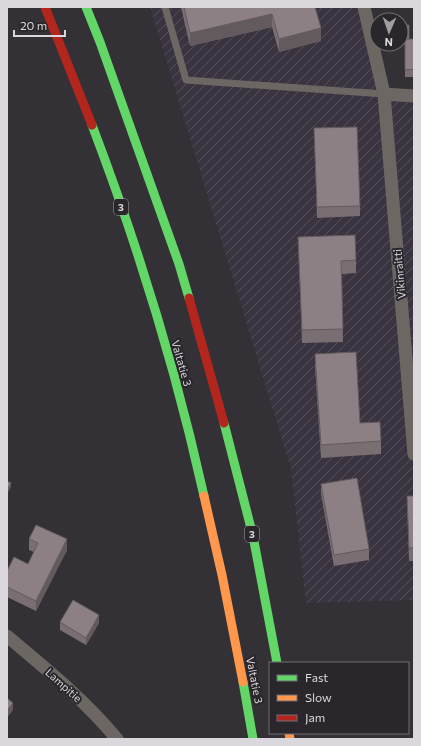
<svg xmlns="http://www.w3.org/2000/svg" width="421" height="746" viewBox="0 0 421 746" font-family="Commissioner,sans-serif">
<style>
.industrial{fill:url(#industrial-furrows)}
.lines{fill:none;stroke-linecap:round;stroke-linejoin:round}
.lane{stroke:#6c6763;stroke-width:7}
.street{stroke:#6c6763;stroke-width:13}
.fast{stroke:#63d668;stroke-width:9}
.slow{stroke:#ff974d;stroke-width:9}
.jam{stroke:#b3261e;stroke-width:9}
.wall{fill:#796e72}
.shaded-wall{fill:#635a5d}
.building{fill:#8d8085;stroke:#635a5d}
.labels{text-anchor:middle;dominant-baseline:central;stroke-width:4;stroke-linejoin:round;paint-order:stroke}
.shield{fill:#29262c;stroke:#a5a3a7;stroke-width:1}
.shield-label{font-size:10px;font-weight:bold;fill:#dad8dc}
.street-label{font-size:11px;fill:#dad8dc;stroke:#29262c}
</style>
<defs>
<pattern id="industrial-furrows" width="10" height="10" patternUnits="userSpaceOnUse"><rect width="10" height="10" fill="#3a3440"/><path d="M-1 1l2-2M0 10L10 0M9 11l2-2" fill="none" stroke="#56515b"/></pattern>
</defs>
<rect width="100%" height="100%" fill="#333135"/>
<path class="industrial" d="M 150,7 L 364,7 L 384,94 L 414,96 L 414,600 L 306,603 L 291,469 Z"/>
<g class="lines">
<path class="lane" d="M 165,7 L 186,80 L 384,94"/>
<path class="street" d="M 364,7 L 384,94 L 414,454
M 384,94 L 414,96
M 7,636 C 45,668 85,700 117,739"/>
<path class="fast" d="M 86,7 L 100,42 L 179,264 L 189,298
M 92,125 C 138,246 176,370 204,496
M 224,423 L 253,536 L 277,663
M 243,682 L 253,739"/>
<path class="slow" d="M 204,496 L 222,575 L 243,682
M 289,733 L 290,739"/>
<path class="jam" d="M 45,7 L 92,125
M 189,298 L 224,423"/>
</g>
<path class="wall" d="M 181,7 L 315,7 L 321,41 L 279,52 L 272,27 L 190,46 Z
M 401,25 L 409,39 L 414,39 L 414,77 L 405,77 L 405,45 L 394,45 L 394,44 L 401,44 Z
M 314,128 L 360,206 L 360,216 L 317,218 Z
M 298,237 L 356,260 L 356,273 L 342,274 L 343,342 L 302,343 Z
M 315,354 L 360,423 L 381,441 L 381,454 L 321,458 L 315,367 Z
M 321,484 L 369,549 L 369,560 L 334,566 L 321,494 Z
M 407,496 L 414,496 L 414,561 L 409,561 Z
M 29,539 L 67,550 L 36,611 L 7,597 L 7,571 L 28,564 L 34,552 L 29,550 Z
M 60,622 L 99,623 L 86,645 L 60,630 Z"/>
<path class="shaded-wall" d="M 272,14 L 272,27 L 190,46 L 190,33 Z
M 321,28 L 321,41 L 279,52 L 279,39 Z
M 11,483 L 11,487 L 7,494 L 7,490 Z
M 67,539 L 67,550 L 36,611 L 36,601 Z
M 99,615 L 99,623 L 86,645 L 86,638 Z
M 13,703 L 13,710 L 7,718 L 7,711 Z"/>
<path class="building" d="M 184,7 L 315,7 L 321,28 L 279,39 L 272,14 L 190,33 Z
M 401,25 L 409,25 L 409,39 L 405,39 L 405,41 L 401,41 Z
M 405,39 L 414,39 L 414,69 L 405,70 Z
M 357,127 L 360,206 L 317,207 L 314,128 Z
M 355,235 L 356,260 L 341,261 L 343,329 L 302,330 L 298,237 Z
M 356,352 L 360,423 L 380,422 L 381,441 L 321,445 L 315,354 Z
M 357,478 L 369,549 L 334,555 L 321,484 Z
M 7,481 L 11,483 L 7,490 Z
M 407,496 L 414,496 L 414,548 L 409,548 Z
M 36,525 L 67,539 L 36,601 L 7,587 L 7,571 L 14,557 L 28,564 L 38,543 L 29,539 Z
M 73,600 L 99,615 L 86,638 L 60,622 Z
M 7,698 L 13,703 L 7,711 Z"/>
<g class="labels">
<g class="shield">
<rect x="114" y="199" width="14" height="16" rx="3"/>
<rect x="245" y="526" width="14" height="16" rx="3"/>
</g>
<g class="shield-label">
<text x="121" y="207">3</text>
<text x="252" y="534">3</text>
</g>
<g class="street-label">
<text transform="translate(399 274) rotate(-95)">Vikinraitti</text>
<text transform="translate(182 363) rotate(74)">Valtatie 3</text>
<text transform="translate(255 680) rotate(79)">Valtatie 3</text>
<text transform="translate(64 685) rotate(42)">Lampitie</text>
</g>
</g>
<rect width="421" height="746" fill="none" stroke="#dad8dc" stroke-width="16"/>
<rect x="269" y="662" width="140" height="72" fill="#29262c" stroke="#706d72"/>
<rect x="277" y="675" width="20" height="6" fill="#63d668" stroke="#706d72"/>
<text x="305" y="682" font-size="12" fill="#dad8dc">Fast</text>
<rect x="277" y="695" width="20" height="6" fill="#ff974d" stroke="#706d72"/>
<text x="305" y="702" font-size="12" fill="#dad8dc">Slow</text>
<rect x="277" y="715" width="20" height="6" fill="#b3261e" stroke="#706d72"/>
<text x="305" y="722" font-size="12" fill="#dad8dc">Jam</text>
<g transform="translate(389 32) rotate(182)"><circle r="19" fill="#29262c" stroke="#706d72"/>
<path d="M0-3L7 15L0 10L-7 15Z" fill="#a09ea2"/>
<text y="-6" font-size="11" font-weight="bold" text-anchor="middle" fill="#dad8dc">N</text>
</g>
<path d="M14 30v6h51v-6" fill="none" stroke="#dad8dc" stroke-width="2"/>
<text x="20" y="30" font-size="12" fill="#dad8dc" stroke="#29262c" stroke-width="3" paint-order="stroke">20 m</text>
</svg>
